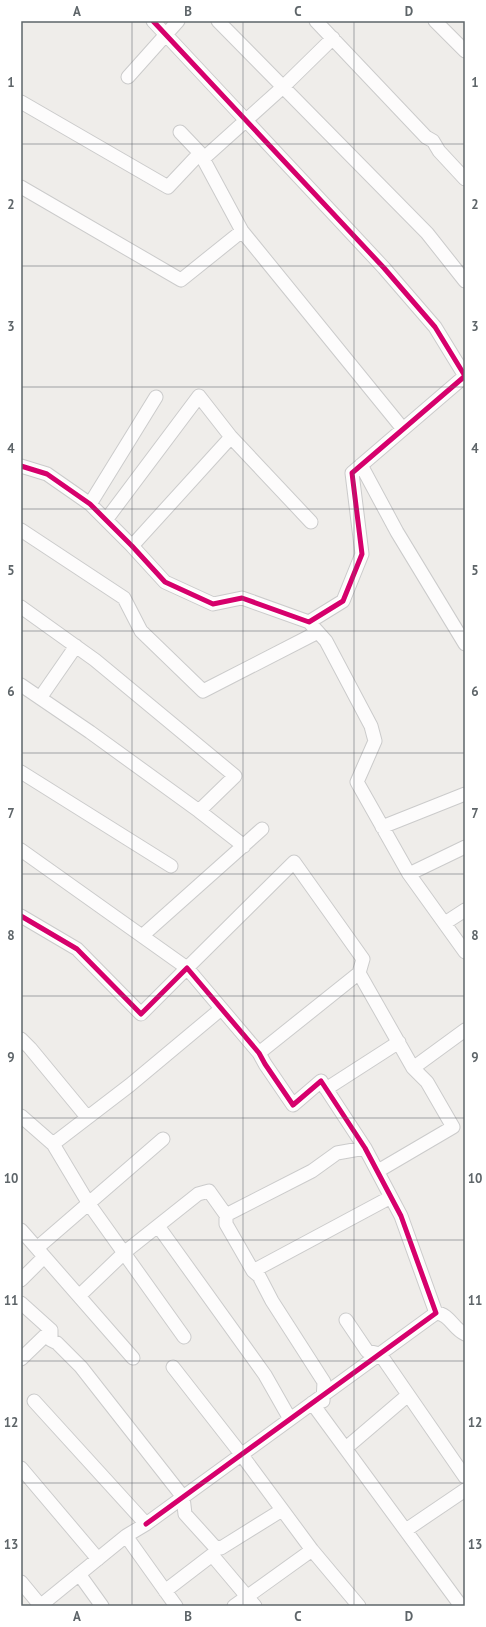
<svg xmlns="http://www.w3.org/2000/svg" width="486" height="1627" viewBox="0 0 486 1627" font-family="'PT Sans',sans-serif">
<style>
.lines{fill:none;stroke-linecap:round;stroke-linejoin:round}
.minor-casing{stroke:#cbcbcb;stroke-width:15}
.minor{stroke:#fdfcfc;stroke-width:13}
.cycleway-casing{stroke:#fff;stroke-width:8}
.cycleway{stroke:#d6006c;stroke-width:5}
.grid{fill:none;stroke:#5e6569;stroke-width:1;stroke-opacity:0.55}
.neatline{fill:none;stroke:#5e6569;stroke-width:1.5}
.grid-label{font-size:13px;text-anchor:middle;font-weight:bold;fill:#5e6569}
</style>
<rect width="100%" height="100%" fill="#efedea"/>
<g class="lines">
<defs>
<path id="minor" d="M 218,21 L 427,233 L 465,281
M 316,21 L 426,137 L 433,141 L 439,151 L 465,179
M 435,21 L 465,51
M 128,77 L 178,21
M 21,102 L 168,187 L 200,153
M 180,132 L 200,153 L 242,231 L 403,429
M 203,159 L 283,87 L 333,38
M 21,187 L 181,280 L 242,231
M 361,465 L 397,532 L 465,644
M 21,466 L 47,474 L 90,504 L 132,546 L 165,582 L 213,604 L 242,598 L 309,622 L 343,601 L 362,554 L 352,473 L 465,376 L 435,327 L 384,268 L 153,21
M 90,504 L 156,397
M 106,520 L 199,396 L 231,437
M 21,530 L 124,598 L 141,631 L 203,691 L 318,632
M 132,546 L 231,437 L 311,522
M 21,607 L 95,660 L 235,776 L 199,811 L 90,732 L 21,685
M 309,622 L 326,641 L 371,726 L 375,741 L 357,782 L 409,874 L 465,952
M 40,698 L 76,646
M 21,772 L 171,866
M 199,811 L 244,846
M 382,827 L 465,794
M 21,850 L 187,968 L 294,862 L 363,959 L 359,973 L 413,1068 L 427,1082 L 453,1127 L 378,1171
M 409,874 L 465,847
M 21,916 L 77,949 L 141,1014 L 187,968 L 259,1053 L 265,1064 L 293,1105 L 321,1081 L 365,1148 L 401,1216 L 436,1313 L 146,1524
M 445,923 L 465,910
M 142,936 L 262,829
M 21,1039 L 30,1048 L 87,1117
M 259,1053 L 359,973
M 413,1068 L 465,1030
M 326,1089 L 399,1042
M 21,1116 L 53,1144 L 130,1085 L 221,1009
M 53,1144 L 89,1204 L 184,1337
M 226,1215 L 312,1171 L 337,1153 L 365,1148
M 158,1226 L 265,1375 L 290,1419
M 21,1230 L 133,1358
M 37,1248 L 163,1139
M 253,1271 L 391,1197
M 21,1280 L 44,1257
M 79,1296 L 125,1252 L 198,1194 L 209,1191 L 226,1215 L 226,1224 L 253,1271 L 259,1276 L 272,1301 L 324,1382 L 323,1401
M 21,1303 L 51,1330 L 51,1340 L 57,1343 L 81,1367 L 183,1497 L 185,1514 L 214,1546 L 221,1548 L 282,1510
M 436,1313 C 450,1314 453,1329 465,1334
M 346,1320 L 367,1351 L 380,1354 L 465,1477
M 21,1359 L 51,1330
M 173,1367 L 241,1454 L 312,1550 L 359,1606
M 34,1401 L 146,1524 L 126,1536 L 176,1606
M 312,1403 L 461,1606
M 346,1448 L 408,1395
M 21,1468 L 98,1559
M 406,1530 L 465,1490
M 79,1574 L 102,1606
M 21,1582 L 40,1605
M 165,1591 L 212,1555 L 255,1606
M 40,1606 L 126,1536
M 234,1606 L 312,1550"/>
</defs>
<use href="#minor" class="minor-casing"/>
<use href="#minor" class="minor"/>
<defs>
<path id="cycleway" d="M 21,466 L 47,474 L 90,504 L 132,546 L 165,582 L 213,604 L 242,598 L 309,622 L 343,601 L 362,554 L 352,473 L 465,376 L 435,327 L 384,268 L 153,21
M 21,916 L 77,949 L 141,1014 L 187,968 L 259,1053 L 265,1064 L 293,1105 L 321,1081 L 365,1148 L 401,1216 L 436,1313 L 146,1524"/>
</defs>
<use href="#cycleway" class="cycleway-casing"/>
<use href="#cycleway" class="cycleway"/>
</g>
<path class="grid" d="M 132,21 L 132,1606M 243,21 L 243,1606M 354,21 L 354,1606M 21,144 L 465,144M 21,266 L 465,266M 21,387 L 465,387M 21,509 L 465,509M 21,631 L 465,631M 21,753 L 465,753M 21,874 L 465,874M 21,996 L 465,996M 21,1118 L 465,1118M 21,1240 L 465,1240M 21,1361 L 465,1361M 21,1483 L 465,1483"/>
<rect width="486" height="1627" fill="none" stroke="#ffffff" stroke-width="44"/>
<rect x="22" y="22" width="442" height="1583" class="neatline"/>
<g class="grid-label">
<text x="77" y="16">A</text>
<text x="188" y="16">B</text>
<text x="298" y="16">C</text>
<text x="409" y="16">D</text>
<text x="11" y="87">1</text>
<text x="475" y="87">1</text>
<text x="11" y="209">2</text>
<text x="475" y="209">2</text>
<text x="11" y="331">3</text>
<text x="475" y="331">3</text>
<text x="11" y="453">4</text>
<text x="475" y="453">4</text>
<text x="11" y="575">5</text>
<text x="475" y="575">5</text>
<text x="11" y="696">6</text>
<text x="475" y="696">6</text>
<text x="11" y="818">7</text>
<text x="475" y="818">7</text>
<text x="11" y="940">8</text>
<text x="475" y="940">8</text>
<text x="11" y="1062">9</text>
<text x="475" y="1062">9</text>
<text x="11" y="1183">10</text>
<text x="475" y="1183">10</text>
<text x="11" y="1305">11</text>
<text x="475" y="1305">11</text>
<text x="11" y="1427">12</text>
<text x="475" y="1427">12</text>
<text x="11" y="1549">13</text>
<text x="475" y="1549">13</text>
<text x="77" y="1621">A</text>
<text x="188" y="1621">B</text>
<text x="298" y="1621">C</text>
<text x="409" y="1621">D</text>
</g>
</svg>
